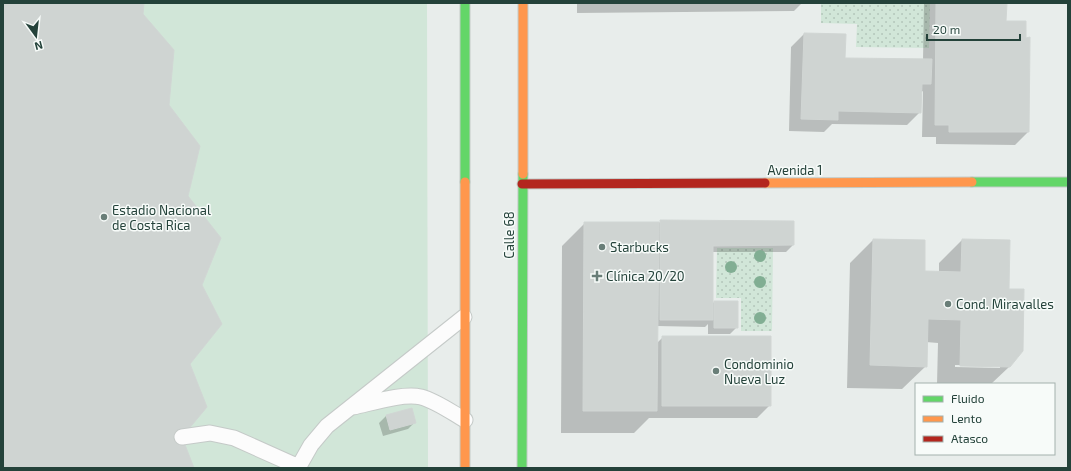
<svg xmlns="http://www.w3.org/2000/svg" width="1071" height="471" viewBox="0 0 1071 471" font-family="'Exo 2',sans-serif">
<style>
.grass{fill:url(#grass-dots)}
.green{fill:#d1e6d8}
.shadow{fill:#0003;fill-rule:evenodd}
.building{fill:#cfd4d2;stroke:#d1d6d4}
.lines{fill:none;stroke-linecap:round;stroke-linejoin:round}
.lane-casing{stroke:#c5cac8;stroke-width:17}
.fast-casing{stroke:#c3cbc8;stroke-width:11}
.slow-casing{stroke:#c3cbc8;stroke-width:11}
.jam-casing{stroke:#c3cbc8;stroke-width:11}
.lane{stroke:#fcfcfc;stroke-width:15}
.fast{stroke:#63d668;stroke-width:9}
.slow{stroke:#ff974d;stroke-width:9}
.jam{stroke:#b3261e;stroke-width:9}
.tree{fill:#81ae93}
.poi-dot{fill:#697e78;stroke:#f7fbf9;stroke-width:1.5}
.labels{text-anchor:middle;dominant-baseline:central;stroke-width:3;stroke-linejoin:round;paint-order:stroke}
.street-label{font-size:13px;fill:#24423a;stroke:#f7fbf9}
.poi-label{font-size:13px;fill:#24423a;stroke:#f7fbf9;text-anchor:start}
</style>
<defs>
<pattern id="grass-dots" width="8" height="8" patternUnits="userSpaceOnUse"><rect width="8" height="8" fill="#d1e6d8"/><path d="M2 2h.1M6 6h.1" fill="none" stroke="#b3c6ba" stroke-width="1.8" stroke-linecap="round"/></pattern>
</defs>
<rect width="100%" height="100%" fill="#e8edeb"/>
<path class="grass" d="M 821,3 L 930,3 L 929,48 L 856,47 L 857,24 L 821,23 Z
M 717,248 L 773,248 L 772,331 L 741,331 L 741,298 L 716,298 Z"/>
<path class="green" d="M 3,3 L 427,3 L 428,468 L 3,468 Z"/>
<path class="shadow" d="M 577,3 L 802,3 L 794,11 L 577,13 Z
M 924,3 L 1006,3 L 1005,22 L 1028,132 L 1015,145 L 936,144 L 936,137 L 922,137 L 923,91 L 920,93 L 920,112 L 907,125 L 832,124 L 824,132 L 789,131 L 791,47 L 804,34 L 844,59 L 923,60 Z
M 661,221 L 793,245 L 786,252 L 712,252 L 712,304 L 714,302 L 737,327 L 730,334 L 708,334 L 708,324 L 705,327 L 657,326 L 657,343 L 663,337 L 770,405 L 757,418 L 649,418 L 634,433 L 561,433 L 562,246 L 585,223 L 659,223 Z
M 873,240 L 924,272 L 939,272 L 939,263 L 962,240 L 1008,290 L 1009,367 L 991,384 L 937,384 L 938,343 L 926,342 L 926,366 L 902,389 L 847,388 L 850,263 ZM 955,365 L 1000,366 L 1000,368 L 955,367 Z
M 411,409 L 415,422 L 408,429 L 383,436 L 379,423 L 386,416 Z"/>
<path class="building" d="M 3,3 L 144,3 L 143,14 L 174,50 L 169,105 L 200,146 L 188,196 L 221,238 L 202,285 L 222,324 L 190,364 L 207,407 L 182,437 L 194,468 L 3,468 Z
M 936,3 L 1007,3 L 1006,21 L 1026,21 L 1026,38 L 1030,37 L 1029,132 L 949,132 L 949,125 L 935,125 Z
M 804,33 L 846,34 L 845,58 L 932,59 L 931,84 L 922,84 L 921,113 L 838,111 L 838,120 L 801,119 Z
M 660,220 L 794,221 L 794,245 L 713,246 L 713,320 L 660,320 Z
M 584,222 L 659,222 L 657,411 L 583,411 Z
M 873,239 L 925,240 L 925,271 L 961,272 L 962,239 L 1010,240 L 1009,289 L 1024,289 L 1023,351 L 1010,367 L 960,366 L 961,320 L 928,319 L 927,367 L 870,365 Z
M 714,301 L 738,301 L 738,328 L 714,328 Z
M 662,336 L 771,336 L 771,406 L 662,406 Z
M 412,408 L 416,423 L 390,430 L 386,415 Z"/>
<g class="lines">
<defs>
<path id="lane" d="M 353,407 C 372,403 402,393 421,397 C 436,401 451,412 465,420
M 182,437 L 210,433 L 234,438 L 299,467
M 298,468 L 311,445 L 327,426 L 464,317"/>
<path id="fast" d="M 465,3 L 465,182
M 972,182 L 1068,182
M 522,468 L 523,174"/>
<path id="slow" d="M 523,174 L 523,3
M 465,182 L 465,468
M 765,183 L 972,182"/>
<path id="jam" d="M 522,184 L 765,183"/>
</defs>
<use href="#lane" class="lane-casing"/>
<use href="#fast" class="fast-casing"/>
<use href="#slow" class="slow-casing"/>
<use href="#jam" class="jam-casing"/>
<use href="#lane" class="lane"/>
<use href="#fast" class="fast"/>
<use href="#slow" class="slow"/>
<use href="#jam" class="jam"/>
</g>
<g class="tree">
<circle cx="760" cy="256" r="6"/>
<circle cx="731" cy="267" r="6"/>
<circle cx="760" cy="282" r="6"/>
<circle cx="760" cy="318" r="6"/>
</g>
<g class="poi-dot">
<circle cx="104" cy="217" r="4"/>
<circle cx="602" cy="247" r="4"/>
<path d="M595 270h4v4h4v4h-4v4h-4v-4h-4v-4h4z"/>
<circle cx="948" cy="304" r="4"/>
<circle cx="716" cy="371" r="4"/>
</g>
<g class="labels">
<g class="street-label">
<text x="795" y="170">Avenida 1</text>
<text transform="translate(509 235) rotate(-90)">Calle 68</text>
</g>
<g class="poi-label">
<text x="112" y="210">Estadio Nacional<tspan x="112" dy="15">de Costa Rica</tspan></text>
<text x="610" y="247">Starbucks</text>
<text x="606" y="276">Clínica 20/20</text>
<text x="956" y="304">Cond. Miravalles</text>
<text x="724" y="364">Condominio<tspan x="724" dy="15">Nueva Luz</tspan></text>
</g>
</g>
<rect width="1071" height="471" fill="none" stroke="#24423a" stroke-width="8"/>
<rect x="915" y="383" width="140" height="72" fill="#f7fbf9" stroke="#a3b1ad"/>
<rect x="923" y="396" width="20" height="6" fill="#63d668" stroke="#a3b1ad"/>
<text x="951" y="403" font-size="12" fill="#24423a">Fluido</text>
<rect x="923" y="416" width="20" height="6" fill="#ff974d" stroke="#a3b1ad"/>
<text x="951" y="423" font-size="12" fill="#24423a">Lento</text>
<rect x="923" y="436" width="20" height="6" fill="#b3261e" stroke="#a3b1ad"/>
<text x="951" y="443" font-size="12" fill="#24423a">Atasco</text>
<g transform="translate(36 36) rotate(165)" stroke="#f7fbf9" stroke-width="3" paint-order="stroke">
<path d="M0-3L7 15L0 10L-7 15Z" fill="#24423a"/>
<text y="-6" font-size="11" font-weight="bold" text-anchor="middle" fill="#24423a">N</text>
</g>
<path d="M927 34v6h93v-6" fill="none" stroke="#24423a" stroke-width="2"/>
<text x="933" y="34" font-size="12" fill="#24423a" stroke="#f7fbf9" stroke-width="3" paint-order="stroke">20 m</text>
</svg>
